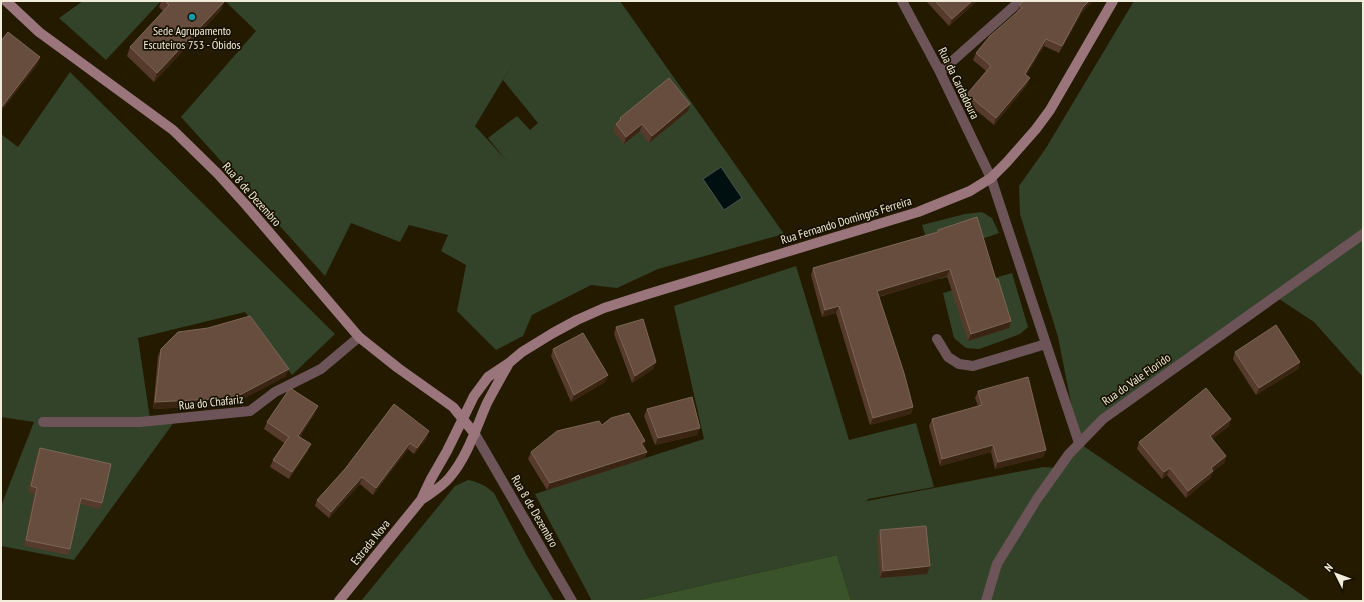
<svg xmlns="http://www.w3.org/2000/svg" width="1364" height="602" viewBox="0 0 1364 602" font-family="'PT Sans Narrow',sans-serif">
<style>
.green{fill:#334329;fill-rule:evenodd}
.forest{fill:#3a532b}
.water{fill:#001011;stroke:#49524d}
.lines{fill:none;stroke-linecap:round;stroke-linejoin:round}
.street{stroke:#6c5459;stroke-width:10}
.secondary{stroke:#9a757c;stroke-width:10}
.wall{fill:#563a2b}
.shaded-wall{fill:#3a2512}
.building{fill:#674d3e;stroke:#7c6656}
.culture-dot{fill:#0f9aa8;stroke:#181100;stroke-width:1.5}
.labels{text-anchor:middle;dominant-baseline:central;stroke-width:3.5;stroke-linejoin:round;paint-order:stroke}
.poi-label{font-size:12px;fill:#f2edda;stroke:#181100}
.street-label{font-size:12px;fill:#f2edda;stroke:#181100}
</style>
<rect width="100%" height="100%" fill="#231a00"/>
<path class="green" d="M 83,1 L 161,1 L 106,60 L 59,18 Z
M 225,1 L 620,1 L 784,234 L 658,269 L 617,288 L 591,285 L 532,315 L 523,336 L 496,350 L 457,311 L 466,265 L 441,251 L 448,235 L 409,225 L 400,242 L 351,223 L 325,276 L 181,117 L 256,31 ZM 516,58 L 503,80 L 538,123 L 530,130 L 517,116 L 488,138 L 506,160 L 475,126 Z
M 1134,1 L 1363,1 L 1363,377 L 1314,322 L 1276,297 L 1103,419 L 1079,443 L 1311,601 L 851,601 L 837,555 L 634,601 L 592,601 L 535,494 L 704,439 L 674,306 L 796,266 L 849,440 L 916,423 L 934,487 L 868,499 L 867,501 L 1043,467 L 1059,468 L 1079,443 L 1058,337 L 1020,214 L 1019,186 L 1046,148 Z
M 70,72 L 335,334 L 292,375 L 245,312 L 138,338 L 150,419 L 177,418 L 74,560 L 1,546 L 1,506 L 34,422 L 1,417 L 1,134 L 18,147 Z
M 982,212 L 992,218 L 999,233 L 979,240 L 948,277 L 939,279 L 922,225 L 965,214 Z
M 1012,273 L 1028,327 L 1020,334 L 996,343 L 979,349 L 966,348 L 954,338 L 943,293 Z
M 468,480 C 479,482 486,486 494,493 L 527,556 L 554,601 L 361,601 L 455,486 Z"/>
<path class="forest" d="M 837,555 L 851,601 L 634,601 Z"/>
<path class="water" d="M 721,167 L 742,198 L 724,210 L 703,179 Z"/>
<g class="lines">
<path class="street" d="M 902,1 L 940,72 L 991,178 L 1079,443
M 940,72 L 1020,1
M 937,339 L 948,357 L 959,364 L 973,366 L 1046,344
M 43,422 L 140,422 L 250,411 L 275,392 L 321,369 L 359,337
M 475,434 L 572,601
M 986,601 L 997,564 L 1037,499 L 1069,454 L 1103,419 L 1363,234"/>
<path class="secondary" d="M 6,1 L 39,32 L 173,130 L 218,174 L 246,205 L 359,337 L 398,368 L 453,407 L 475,434
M 421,500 C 431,493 442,487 450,477 C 468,455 476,428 487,403 C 494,390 501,377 508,365
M 339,601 L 421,500 L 431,479 L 447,451 L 474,396 L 488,377 L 509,363 L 522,352 L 553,333 L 577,320 L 604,308 L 648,294 L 918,212 L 970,191 L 991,178 L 1007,162 L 1036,129 L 1050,110 L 1113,1"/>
</g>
<path class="wall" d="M 161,1 L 223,1 L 224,2 L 221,10 L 154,82 L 127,56 L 130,47 L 163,11 L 159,7 Z
M 926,1 L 977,1 L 949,26 Z
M 1019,5 L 1081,14 L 1059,53 L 1044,46 L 1026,75 L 1027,85 L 994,125 L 965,101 L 967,94 L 986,71 L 973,60 L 976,53 L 1017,12 Z
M 688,111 L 649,143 L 640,131 L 624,144 L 613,131 L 616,124 L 619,121 L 620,118 Z
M 938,230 L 1009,328 L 968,341 L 947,276 L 879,297 L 913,407 L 911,414 L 870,425 L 836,313 L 822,317 L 811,275 L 813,268 L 937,232 Z
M 616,327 L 656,362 L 653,369 L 632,383 L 614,334 Z
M 161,349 L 286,376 L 232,405 L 153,409 L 158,356 Z
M 553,349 L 608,375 L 605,382 L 571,402 L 551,356 Z
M 1235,352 L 1300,362 L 1298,369 L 1256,395 L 1233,359 Z
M 978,391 L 1046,450 L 1043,457 L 995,469 L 991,452 L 940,466 L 929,426 L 932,419 L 978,406 L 975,398 Z
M 394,404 L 427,438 L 414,454 L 408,449 L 373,495 L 360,484 L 329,518 L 315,506 L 317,500 L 345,469 Z
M 647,409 L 697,435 L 655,445 L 644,416 Z
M 315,413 L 300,437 L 308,451 L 289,479 L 270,467 L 273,460 L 284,443 L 264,429 L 267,422 Z
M 1231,419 L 1229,426 L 1212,439 L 1226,456 L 1224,463 L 1212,472 L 1210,478 L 1186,498 L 1167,475 L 1162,479 L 1137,449 L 1139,442 Z
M 602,425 L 645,441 L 644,446 L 647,452 L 644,459 L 547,490 L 528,459 L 531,452 Z
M 40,448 L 102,503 L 100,509 L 80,504 L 70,549 L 68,555 L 24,546 L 34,494 L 28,492 L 37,454 Z
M 880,530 L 927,574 L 880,578 L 877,537 Z"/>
<path class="shaded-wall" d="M 972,1 L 977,1 L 949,26 L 952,19 Z
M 1089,1 L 1093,1 L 1081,14 L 1059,53 L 1062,46 L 1083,7 Z
M 224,2 L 221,10 L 154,82 L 157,73 Z
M 1046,39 L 1044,46 L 1022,81 L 1025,74 Z
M 40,57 L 38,64 L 1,112 L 1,108 Z
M 1030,78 L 1027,85 L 994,125 L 996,118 Z
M 690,104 L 688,111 L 649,143 L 652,136 Z
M 642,124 L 640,131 L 624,144 L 626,137 Z
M 950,269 L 947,276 L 874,298 L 877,291 Z
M 839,306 L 836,313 L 822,317 L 825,310 Z
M 1011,321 L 1009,328 L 968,341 L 971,334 Z
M 656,362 L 653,369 L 632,383 L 635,376 Z
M 1300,362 L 1298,369 L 1256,395 L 1259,388 Z
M 289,369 L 286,376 L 232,405 L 153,409 L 155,402 Z
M 608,375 L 605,382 L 571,402 L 574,395 Z
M 318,406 L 315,413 L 296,443 L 298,436 Z
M 913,407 L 911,414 L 870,425 L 873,418 Z
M 1231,419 L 1229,426 L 1207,443 L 1210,436 Z
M 700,428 L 697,435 L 655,445 L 658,438 Z
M 429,431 L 427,438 L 414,454 L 417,448 Z
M 645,441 L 643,449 L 641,443 Z
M 410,443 L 408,449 L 373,495 L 376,488 Z
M 311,444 L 308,451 L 289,479 L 292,472 Z
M 993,445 L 991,452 L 940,466 L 942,459 Z
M 1046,450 L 1043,457 L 995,469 L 998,462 Z
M 647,452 L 644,459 L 547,490 L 550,483 Z
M 1226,456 L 1224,463 L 1212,472 L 1210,478 L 1186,498 L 1188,491 L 1211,468 Z
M 1170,468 L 1167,475 L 1162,479 L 1164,472 Z
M 362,477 L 360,484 L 329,518 L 331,512 Z
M 930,566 L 927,574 L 880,578 L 883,571 Z"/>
<path class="building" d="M 165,1 L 223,1 L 224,2 L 157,73 L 130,47 L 169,5 Z
M 935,1 L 972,1 L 952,19 Z
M 1024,1 L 1089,1 L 1083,7 L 1062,46 L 1046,39 L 1025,74 L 1030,78 L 996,118 L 967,94 L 991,66 L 976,53 L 990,36 L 1022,8 L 1019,5 Z
M 8,32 L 40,57 L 1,108 L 1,41 Z
M 669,78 L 690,104 L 652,136 L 642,124 L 626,137 L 616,124 L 621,119 L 620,118 Z
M 977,217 L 996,280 L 998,279 L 1011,321 L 971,334 L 950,269 L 877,291 L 904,373 L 913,407 L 873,418 L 839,306 L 825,310 L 813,268 L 938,232 L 938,230 Z
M 250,316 L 289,369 L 234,398 L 155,402 L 161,349 L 178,332 L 208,328 Z
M 643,319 L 656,362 L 635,376 L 616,327 Z
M 1276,325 L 1300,362 L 1259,388 L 1235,352 Z
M 583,333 L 608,375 L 574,395 L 553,349 Z
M 1028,377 L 1046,450 L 998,462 L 993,445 L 942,459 L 932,419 L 982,405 L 978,391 Z
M 290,388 L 318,406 L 298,436 L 311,444 L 292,472 L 273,460 L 289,437 L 267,422 Z
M 1206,388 L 1231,419 L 1210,436 L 1226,456 L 1211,468 L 1213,471 L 1188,491 L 1170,468 L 1164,472 L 1139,442 Z
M 692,397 L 700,428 L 658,438 L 647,409 Z
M 394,404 L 429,431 L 417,448 L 410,443 L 376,488 L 362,477 L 331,512 L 317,500 L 345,469 Z
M 629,413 L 645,441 L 641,443 L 647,452 L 550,483 L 531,452 L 557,431 L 599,421 L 602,425 L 611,418 Z
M 40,448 L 111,464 L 102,503 L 81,498 L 70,549 L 26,540 L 37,488 L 31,486 Z
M 926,526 L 930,566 L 883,571 L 880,530 Z"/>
<circle class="culture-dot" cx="192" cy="17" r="4"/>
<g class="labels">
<g class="poi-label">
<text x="192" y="30">Sede Agrupamento<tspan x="192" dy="14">Escuteiros 753 - Óbidos</tspan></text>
</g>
<g class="street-label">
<text transform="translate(959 83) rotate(64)">Rua da Cardadoura</text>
<text transform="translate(252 194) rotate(48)">Rua 8 de Dezembro</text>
<text transform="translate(846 220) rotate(-17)">Rua Fernando Domingos Ferreira</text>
<text transform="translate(1136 379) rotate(-35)">Rua do Vale Florido</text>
<text transform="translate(211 402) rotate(-6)">Rua do Chafariz</text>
<text transform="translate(535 511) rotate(60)">Rua 8 de Dezembro</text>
<text transform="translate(370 542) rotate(-51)">Estrada Nova</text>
</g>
</g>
<rect width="1364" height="602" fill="none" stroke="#f2edda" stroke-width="4"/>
<g transform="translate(1336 574) rotate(312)" stroke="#181100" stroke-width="3" paint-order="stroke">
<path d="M0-3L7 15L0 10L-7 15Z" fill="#f2edda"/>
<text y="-6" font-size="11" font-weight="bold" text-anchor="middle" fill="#f2edda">N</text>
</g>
</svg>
